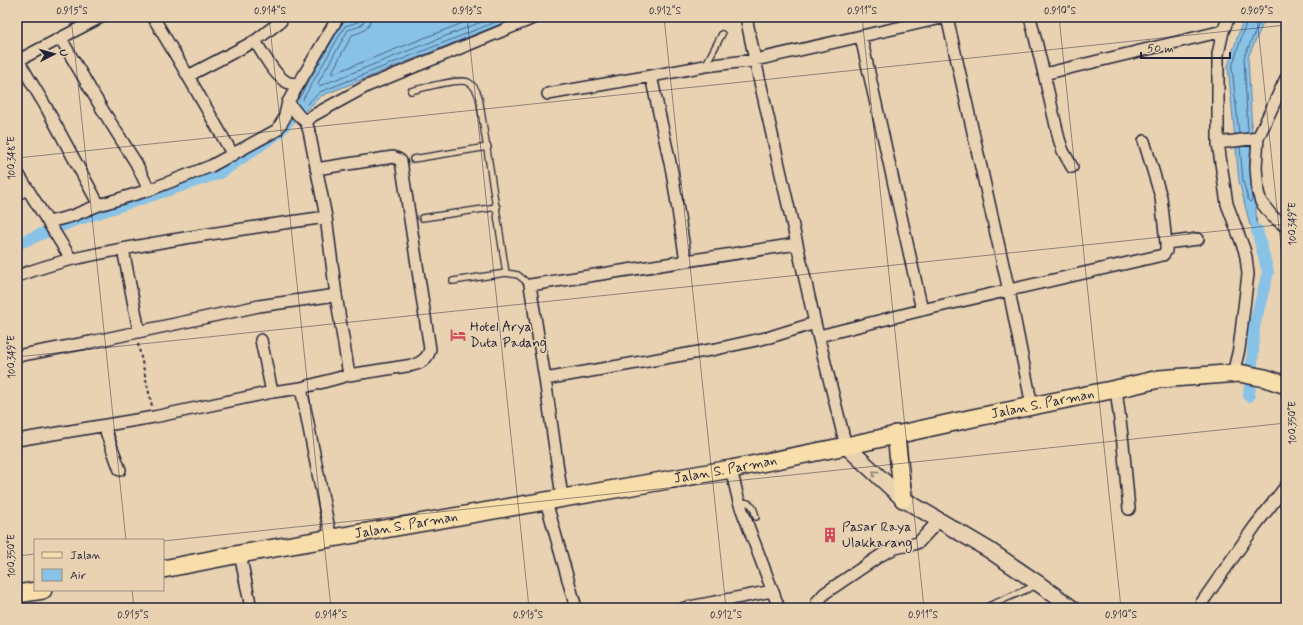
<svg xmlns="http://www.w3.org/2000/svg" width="1303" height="625" viewBox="0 0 1303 625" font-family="Mynerve,sans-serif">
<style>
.water{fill:#88c2e7;stroke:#5f82a2}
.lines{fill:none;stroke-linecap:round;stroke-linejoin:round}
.shore{stroke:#4b6280;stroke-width:1}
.canal{stroke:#88c2e7;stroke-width:12}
.service-casing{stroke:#22223b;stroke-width:8}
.minor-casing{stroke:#22223b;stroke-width:14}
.secondary-casing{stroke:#22223b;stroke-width:18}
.primary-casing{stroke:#22223b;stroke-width:20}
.path{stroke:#22223b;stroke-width:2;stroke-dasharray:3 3;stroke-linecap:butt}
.service{stroke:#e8d2b1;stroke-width:5.5}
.minor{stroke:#e8d2b1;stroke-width:11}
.secondary{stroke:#e8d2b1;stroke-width:15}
.primary{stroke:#f8deab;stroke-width:17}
.oneway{stroke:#857a76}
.ticks{fill:none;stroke:#22223b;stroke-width:1;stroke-opacity:0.45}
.labels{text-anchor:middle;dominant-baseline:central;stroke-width:3;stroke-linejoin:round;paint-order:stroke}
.poi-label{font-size:14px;fill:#22223b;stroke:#e8d2b1;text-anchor:start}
.street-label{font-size:14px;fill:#22223b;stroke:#e8d2b1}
.neatline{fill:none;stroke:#22223b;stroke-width:1.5}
.ticks-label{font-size:10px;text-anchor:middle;fill:#22223b}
</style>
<rect width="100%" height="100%" fill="#e8d2b1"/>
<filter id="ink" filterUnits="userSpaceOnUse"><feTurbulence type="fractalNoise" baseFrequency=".025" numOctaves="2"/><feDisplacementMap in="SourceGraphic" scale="8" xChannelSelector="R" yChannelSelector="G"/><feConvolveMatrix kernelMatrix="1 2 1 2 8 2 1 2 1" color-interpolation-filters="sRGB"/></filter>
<g filter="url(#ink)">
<path class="water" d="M 365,17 L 518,17 L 321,96 L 305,111 L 298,100 L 343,22 Z
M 1244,17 L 1266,17 L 1248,57 L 1257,230 L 1250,225 L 1239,181 L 1228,66 Z"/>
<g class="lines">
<path class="shore" d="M 360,17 L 358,22 L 345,26 L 303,99 L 305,104 L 307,104 L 320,92 L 508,17
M 365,17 C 364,28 356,27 348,30 L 318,83 L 319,86 L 494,17
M 371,17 C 370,30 362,32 352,35 L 332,72 L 332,74 L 478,17
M 1248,133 L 1244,57 L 1262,17
M 1239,134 L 1232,67 L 1248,17
M 1240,147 L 1243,180 L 1248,200 L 1250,202 L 1252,200 L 1251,191"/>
<path class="canal" d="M 17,244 L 73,221 L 220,173 L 278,133 L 301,106
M 1249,396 L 1253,352 L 1254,327 L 1268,272 L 1257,230"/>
<defs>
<path id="service" d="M 705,66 L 722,34
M 411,91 C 423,88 458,78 468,82 C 474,85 477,91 479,97 L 506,273 L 518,275 L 530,285
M 413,159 L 488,147
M 422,218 L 497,207
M 453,281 L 506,273
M 739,502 C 752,502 753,505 756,517
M 984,608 L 1037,585"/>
<path id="minor" d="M 153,17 L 188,76
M 746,17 L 755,60 L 815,323 L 846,446
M 947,17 L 1009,291 L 1032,406
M 1030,17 L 1044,74 L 1223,31
M 1229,17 L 1223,31 L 1218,54 L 1218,143 L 1227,204 L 1244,249 L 1246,257 L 1248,274 L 1239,349 L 1233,374
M 861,37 L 922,310
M 61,39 L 102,109 L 136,163 L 149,190
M 255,41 C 262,52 276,79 289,83 C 292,84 296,83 299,83
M 18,60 L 46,107 L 99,205
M 17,61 L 101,17
M 1044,74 L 1059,139 L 1063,151 L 1072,167
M 651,76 L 705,66 L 755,60 L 946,17
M 1286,78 L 1258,138 L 1256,167 L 1258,192 L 1261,202 L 1272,216 L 1286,227
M 548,94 L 651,76 L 672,172 L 686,261
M 288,102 L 299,116 L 306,122 L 309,131 L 326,217 L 336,295 L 349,375
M 306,122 L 312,116 L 367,86 L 536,17
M 1218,143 L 1258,138
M 233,155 L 188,76 L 255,41 L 281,21 L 278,17
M 17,172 L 71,259
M 17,194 L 28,189
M 49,222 L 72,216 L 99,205 L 149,190 L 211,166 L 277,130 L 284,119 L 288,102 L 337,19 L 340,17
M 1166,243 L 1198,239
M 123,249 L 139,331
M 17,276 C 35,270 54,263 73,259 C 156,241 241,229 326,217
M 819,336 L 922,310 L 1163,255 L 1166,251 L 1166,243 L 1161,197 L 1144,141
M 261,340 L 272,392
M 17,356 L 91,342 L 259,306 L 336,295
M 545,379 L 716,349 L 770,337 L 815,323
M 301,388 L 331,539
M 1116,389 L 1123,444 L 1129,509
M 104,426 L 120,470
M 17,440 L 154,417 L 272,392 L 301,388 L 349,375 L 413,365 C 422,363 428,358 430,349 L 401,161 L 398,159 L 393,157 L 316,169
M 731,469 L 739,502 L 779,608
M 562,497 L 545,379 L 530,285 L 797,244
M 546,501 L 576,608
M 240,554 L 251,608
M 817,602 L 825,593 L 881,555 L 895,548 L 914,544 L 919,542 L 939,520
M 684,608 L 772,591
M 1198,608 L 1255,526 L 1286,486"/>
<path id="secondary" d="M 846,446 L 903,499 L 989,550 L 1039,584 L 1072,608"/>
<g id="primary">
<path d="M 896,434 L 903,499"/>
<path id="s1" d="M 163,569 L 240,554 L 731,469 L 846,446 L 973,418 L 1116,389 L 1159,379 L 1239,373 L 1265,378 L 1286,385"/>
<path d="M 17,594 L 43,590"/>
</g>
</defs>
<use href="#service" class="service-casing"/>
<use href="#minor" class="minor-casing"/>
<use href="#secondary" class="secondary-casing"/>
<use href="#primary" class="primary-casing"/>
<path class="path" d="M 138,344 L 152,406"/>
<use href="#service" class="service"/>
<use href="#minor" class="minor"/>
<use href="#secondary" class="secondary"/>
<use href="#primary" class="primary"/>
</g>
<defs><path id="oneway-chevron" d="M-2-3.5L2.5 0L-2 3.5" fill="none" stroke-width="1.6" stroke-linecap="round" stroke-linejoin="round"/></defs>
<use class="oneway" href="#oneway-chevron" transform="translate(875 473) rotate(-137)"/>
</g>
<path class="ticks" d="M 71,17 L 126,540M 269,17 L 331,608M 467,17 L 529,608M 664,17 L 726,608M 862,17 L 924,608M 1059,17 L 1121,608M 1257,17 L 1286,295M 17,158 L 1286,25M 17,357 L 1286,224M 163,541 L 1286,423M 17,556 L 35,554M 132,590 L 134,608"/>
<defs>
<symbol id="hotel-bare" viewBox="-9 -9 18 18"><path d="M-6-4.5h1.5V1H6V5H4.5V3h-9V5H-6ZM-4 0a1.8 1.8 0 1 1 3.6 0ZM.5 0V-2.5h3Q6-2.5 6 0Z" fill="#d1495b" stroke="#e8d2b1" stroke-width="2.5" paint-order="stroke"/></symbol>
<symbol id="building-bare" viewBox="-9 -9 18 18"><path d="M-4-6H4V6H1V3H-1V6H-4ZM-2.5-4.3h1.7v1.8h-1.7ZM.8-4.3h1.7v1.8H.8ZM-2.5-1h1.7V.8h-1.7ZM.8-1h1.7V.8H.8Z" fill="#d1495b" stroke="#e8d2b1" stroke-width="2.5" paint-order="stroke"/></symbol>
</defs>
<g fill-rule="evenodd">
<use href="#hotel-bare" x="447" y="324" width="22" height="22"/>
<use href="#building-bare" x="819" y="524" width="22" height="22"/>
</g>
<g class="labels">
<g class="poi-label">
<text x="470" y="327">Hotel Arya<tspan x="470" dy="16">Duta Padang</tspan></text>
<text x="842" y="527">Pasar Raya<tspan x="842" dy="16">Ulakkarang</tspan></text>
</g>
<g class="street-label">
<text stroke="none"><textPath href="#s1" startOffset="895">Jalan S. Parman</textPath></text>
<text stroke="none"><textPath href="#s1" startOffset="571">Jalan S. Parman</textPath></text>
<text stroke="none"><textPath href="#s1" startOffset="247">Jalan S. Parman</textPath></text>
</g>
</g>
<rect width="1303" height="625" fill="none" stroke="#e8d2b1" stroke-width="44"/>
<rect x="34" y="539" width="130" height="52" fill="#e8d2b1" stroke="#998c82"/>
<rect x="42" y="552" width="20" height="6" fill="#f8deab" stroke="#998c82"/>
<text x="70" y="559" font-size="12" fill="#22223b">Jalan</text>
<rect x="42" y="569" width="20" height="12" fill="#88c2e7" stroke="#998c82"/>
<text x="70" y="579" font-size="12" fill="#22223b">Air</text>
<g transform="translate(54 54) rotate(84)" stroke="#e8d2b1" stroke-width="3" paint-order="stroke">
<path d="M0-3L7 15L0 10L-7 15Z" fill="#22223b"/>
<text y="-6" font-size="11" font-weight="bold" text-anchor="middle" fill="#22223b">U</text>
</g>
<path d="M1141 52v6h89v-6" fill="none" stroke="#22223b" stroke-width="2"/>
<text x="1147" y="52" font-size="12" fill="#22223b" stroke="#e8d2b1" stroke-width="3" paint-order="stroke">50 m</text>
<rect x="22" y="22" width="1259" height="581" class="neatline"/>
<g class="ticks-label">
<text x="72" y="14">0.915°S</text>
<text x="270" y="14">0.914°S</text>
<text x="467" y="14">0.913°S</text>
<text x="665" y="14">0.912°S</text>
<text x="862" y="14">0.911°S</text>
<text x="1060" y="14">0.910°S</text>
<text x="1257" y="14">0.909°S</text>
<text transform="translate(11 158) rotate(-90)" y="4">100.348°E</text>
<text transform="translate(1292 224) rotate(-90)" y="4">100.349°E</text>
<text transform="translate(11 357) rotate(-90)" y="4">100.349°E</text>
<text transform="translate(1292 423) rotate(-90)" y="4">100.350°E</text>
<text transform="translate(11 556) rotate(-90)" y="4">100.350°E</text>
<text x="133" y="618">0.915°S</text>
<text x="331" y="618">0.914°S</text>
<text x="528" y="618">0.913°S</text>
<text x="726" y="618">0.912°S</text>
<text x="923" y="618">0.911°S</text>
<text x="1121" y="618">0.910°S</text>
</g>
</svg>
